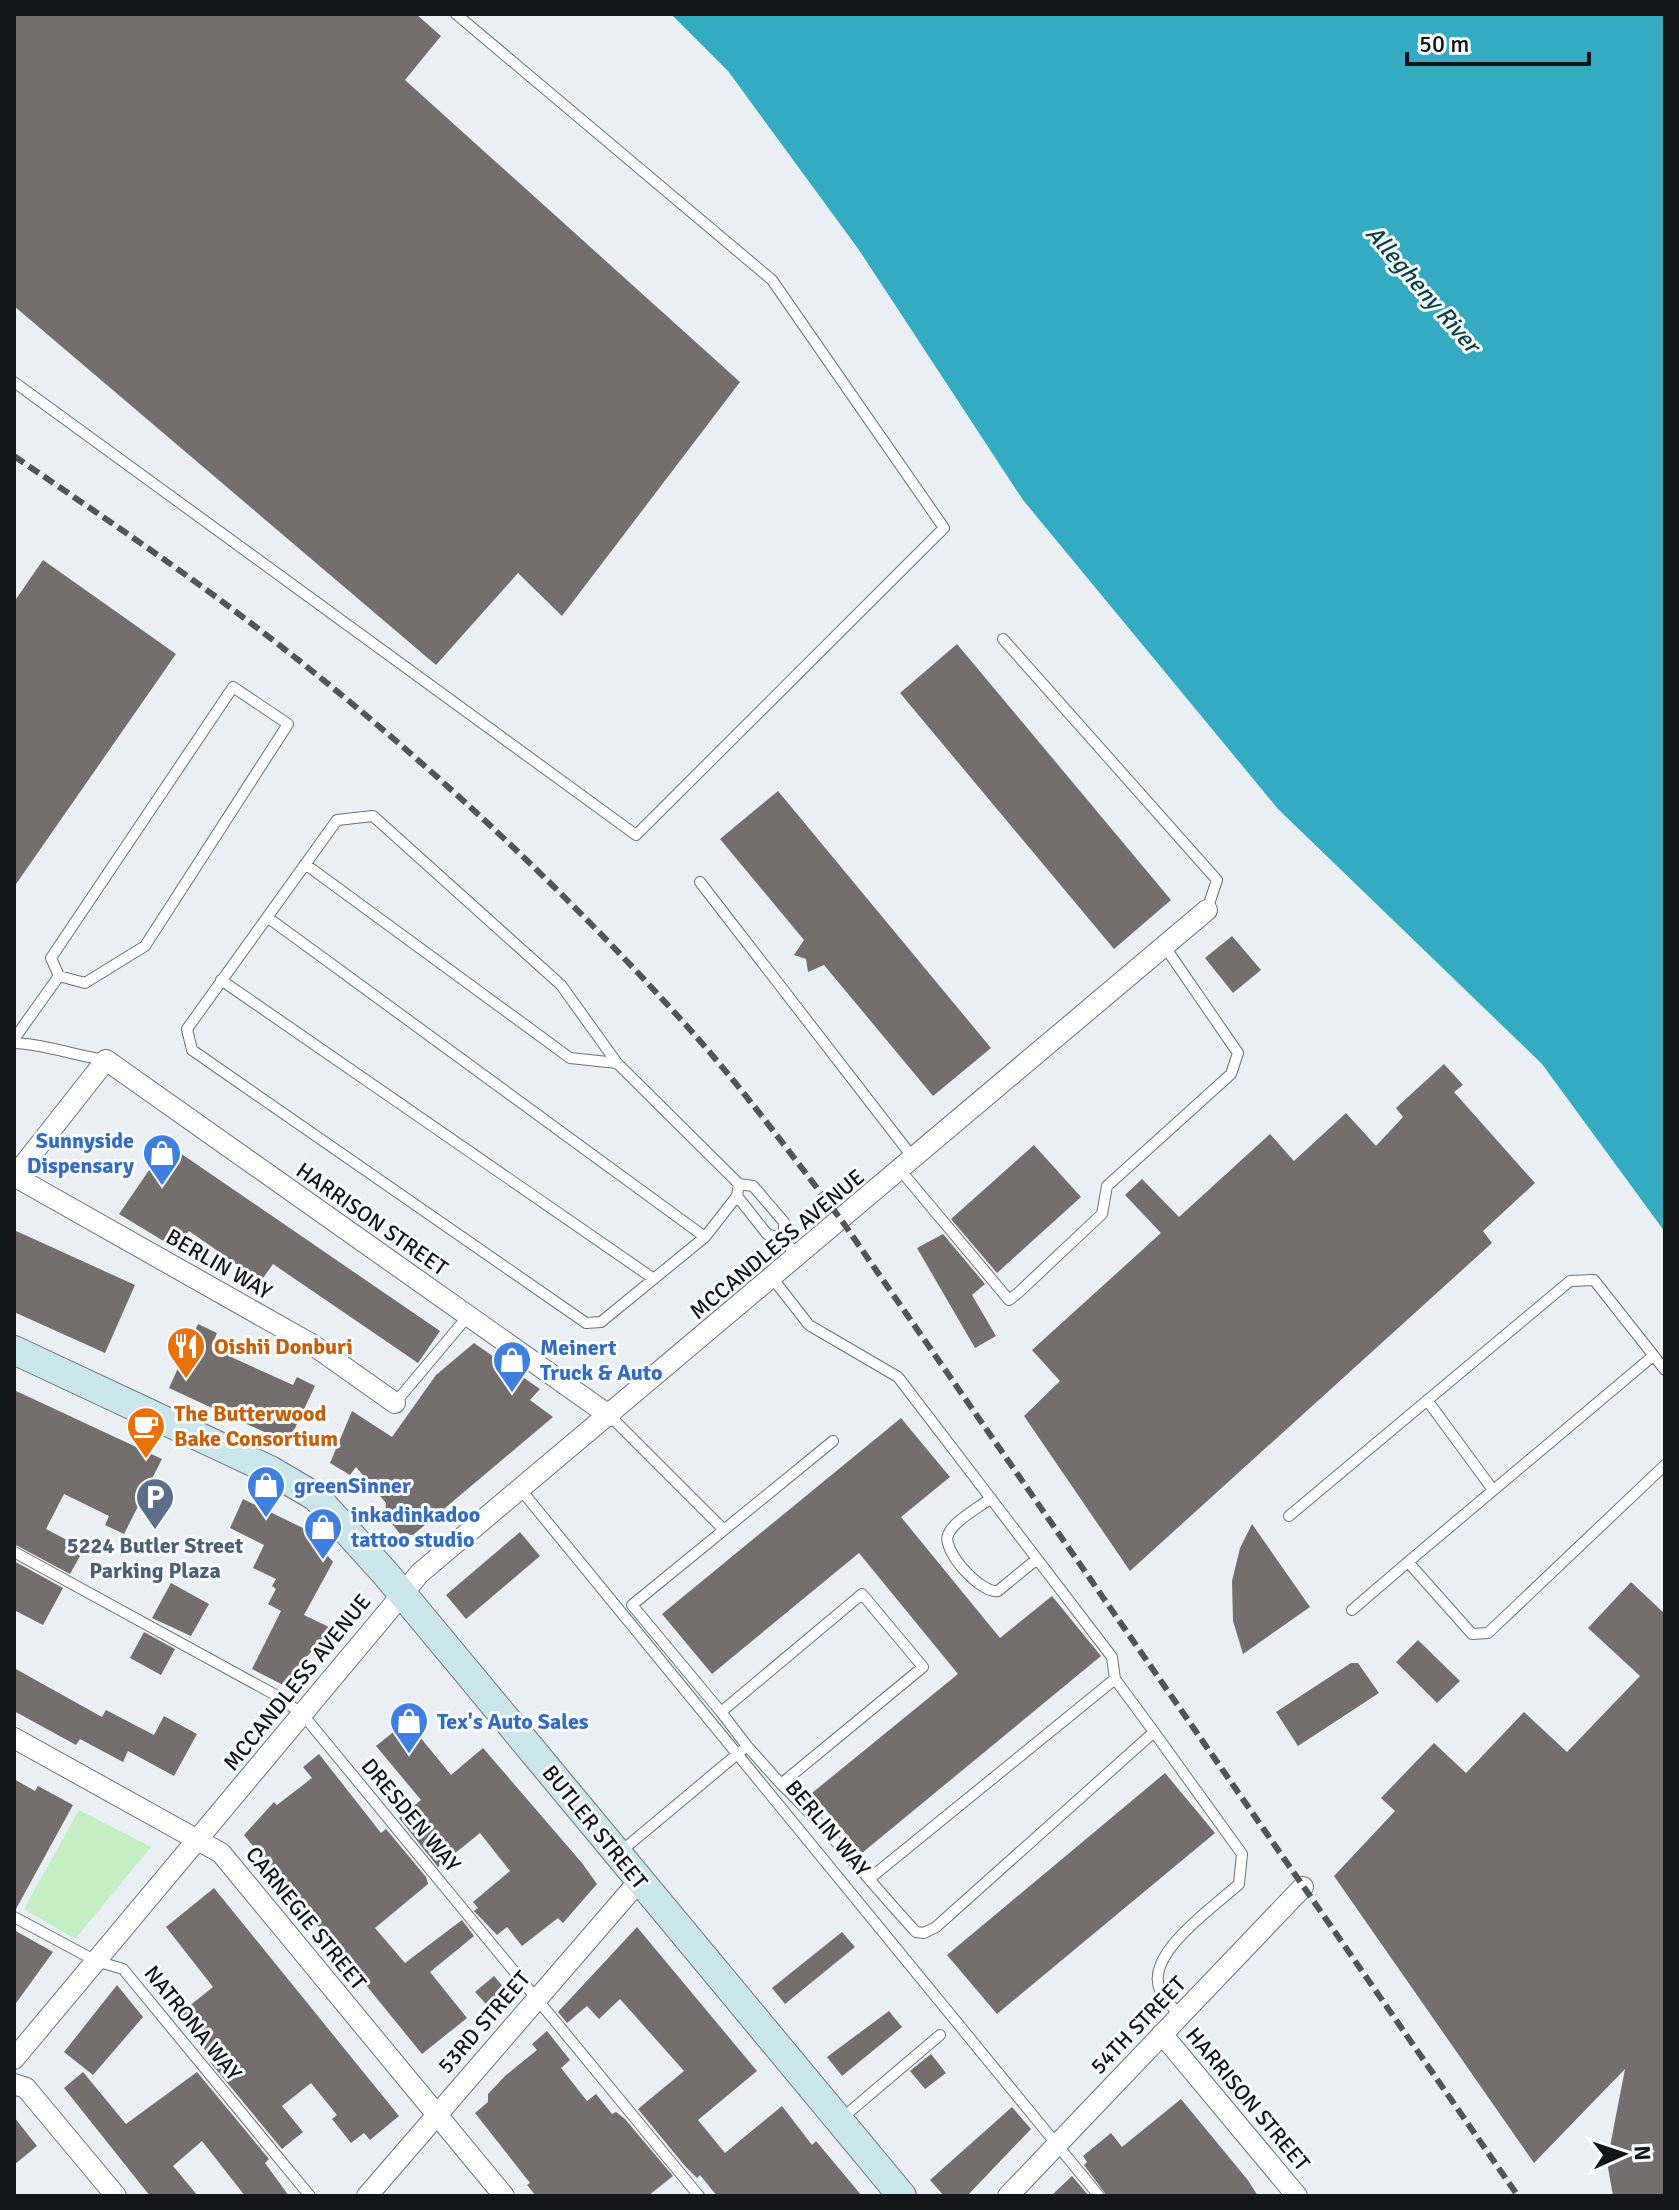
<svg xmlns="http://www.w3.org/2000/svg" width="1679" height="2210" viewBox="0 0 1679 2210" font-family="Signika,sans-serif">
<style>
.green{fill:#c4eec4}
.water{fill:#34abc0}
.building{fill:#756e6e}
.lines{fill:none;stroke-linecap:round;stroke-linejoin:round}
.lane-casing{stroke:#6c7074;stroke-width:12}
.street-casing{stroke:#6c7074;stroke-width:22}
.secondary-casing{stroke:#6c7074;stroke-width:30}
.lane{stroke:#fff;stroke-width:10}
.street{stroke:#fff;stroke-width:20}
.secondary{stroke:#cae6eb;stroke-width:28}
.rail{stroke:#525457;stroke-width:6;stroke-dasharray:12 6;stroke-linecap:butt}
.labels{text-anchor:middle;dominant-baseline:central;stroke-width:6;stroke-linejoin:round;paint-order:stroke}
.shop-label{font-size:22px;font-weight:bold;fill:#366cbe;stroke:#f9fcff;text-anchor:start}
.street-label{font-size:22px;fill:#131416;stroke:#f9fcff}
.food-label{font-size:22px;font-weight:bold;fill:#c56008;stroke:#f9fcff;text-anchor:start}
.service-label{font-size:22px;font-weight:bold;fill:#4e5e75;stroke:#f9fcff}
.water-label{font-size:24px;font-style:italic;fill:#083e47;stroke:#f9fcff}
</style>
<rect width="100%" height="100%" fill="#eaeff4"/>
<path class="green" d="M 79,1810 L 151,1847 L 75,1939 L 24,1909 Z"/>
<path class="water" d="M 671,14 L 1665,14 L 1665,1232 L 1542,1064 L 1278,809 L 1023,500 L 859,250 L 728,71 Z"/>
<path class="building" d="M 14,14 L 416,14 L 441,36 L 405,80 L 740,382 L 562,616 L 518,573 L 436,665 L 14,306 Z
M 43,560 L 176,654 L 14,887 L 14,602 Z
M 957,644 L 1171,900 L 1114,949 L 900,693 Z
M 778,791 L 991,1048 L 933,1096 L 824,965 L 808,972 L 806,959 L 794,955 L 804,940 L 720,839 Z
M 1232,936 L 1261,970 L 1233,993 L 1205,958 Z
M 1444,1064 L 1463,1085 L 1454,1092 L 1535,1183 L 1483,1231 L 1492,1243 L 1130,1571 L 1024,1416 L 1060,1381 L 1032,1350 L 1161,1233 L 1125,1195 L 1142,1179 L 1179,1217 L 1270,1134 L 1294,1161 L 1346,1113 L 1376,1146 L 1403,1117 L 1396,1108 Z
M 167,1144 L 440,1331 L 418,1363 L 273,1264 L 261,1281 L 189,1231 L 175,1248 L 119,1214 Z
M 1034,1145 L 1081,1197 L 997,1273 L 951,1219 Z
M 14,1230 L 135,1285 L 105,1353 L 14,1312 Z
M 943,1234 L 985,1284 L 972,1295 L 996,1336 L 975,1348 L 917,1248 Z
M 198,1324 L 217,1333 L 215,1338 L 236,1348 L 231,1357 L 293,1385 L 297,1377 L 315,1386 L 288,1443 L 169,1388 Z
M 474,1343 L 540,1389 L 530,1400 L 553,1417 L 413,1535 L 400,1534 L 385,1515 L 386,1503 L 356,1467 L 350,1475 L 330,1463 L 352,1411 L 392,1437 L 436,1375 Z
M 14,1390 L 162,1459 L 124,1534 L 105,1525 L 109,1516 L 64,1494 L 46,1529 L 84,1549 L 70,1574 L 14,1544 Z
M 901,1418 L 950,1477 L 901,1517 L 1000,1638 L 1052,1596 L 1101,1656 L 862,1853 L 812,1793 L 958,1674 L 859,1553 L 712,1674 L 662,1614 Z
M 243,1499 L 305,1529 L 333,1562 L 304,1615 L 331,1628 L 283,1685 L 252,1669 L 281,1611 L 268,1604 L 276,1589 L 272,1586 L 276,1579 L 253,1568 L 264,1545 L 230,1528 Z
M 1252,1524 L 1310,1607 L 1243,1654 L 1233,1621 L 1232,1581 L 1240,1548 Z
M 520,1532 L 540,1556 L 466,1619 L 446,1595 Z
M 14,1561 L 63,1588 L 43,1625 L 14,1610 Z
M 1631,1582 L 1665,1614 L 1665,2196 L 1613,2196 L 1607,2162 L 1625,2069 L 1534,2163 L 1334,1876 L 1395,1811 L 1381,1798 L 1434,1743 L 1466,1773 L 1524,1712 L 1567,1752 L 1640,1676 L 1588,1628 Z
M 171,1583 L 209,1604 L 191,1636 L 152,1618 Z
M 144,1632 L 175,1649 L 161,1675 L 130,1658 Z
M 1418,1640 L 1460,1681 L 1437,1703 L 1396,1662 Z
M 1351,1663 L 1358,1663 L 1379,1693 L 1298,1746 L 1276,1712 Z
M 14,1668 L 102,1717 L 106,1710 L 154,1735 L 164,1716 L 197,1734 L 174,1776 L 128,1751 L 123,1762 L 80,1739 L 76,1745 L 14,1711 Z
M 407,1721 L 451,1775 L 483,1748 L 582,1863 L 597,1884 L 563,1923 L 558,1918 L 522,1946 L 507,1927 L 497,1935 L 474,1911 L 478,1908 L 473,1902 L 510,1871 L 480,1833 L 438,1867 L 399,1818 L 421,1800 L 376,1746 Z
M 319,1754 L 381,1833 L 386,1829 L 426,1877 L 428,1884 L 375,1928 L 405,1963 L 462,1920 L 474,1936 L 430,1972 L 467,2018 L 422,2054 L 244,1835 L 274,1802 L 277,1805 L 312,1778 L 303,1767 Z
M 1165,1773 L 1215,1833 L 997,2014 L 947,1955 Z
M 14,1779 L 35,1791 L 38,1786 L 73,1805 L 16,1909 Z
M 214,1888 L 399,2116 L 370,2140 L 364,2133 L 351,2143 L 332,2119 L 337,2115 L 311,2083 L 282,2106 L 303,2132 L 282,2149 L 210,2062 L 213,2060 L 178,2015 L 213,1987 L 166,1927 Z
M 637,1927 L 757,2071 L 698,2120 L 725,2153 L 782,2106 L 812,2145 L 816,2141 L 862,2196 L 717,2196 L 700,2175 L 697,2178 L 685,2166 L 638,2109 L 684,2071 L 620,1999 L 599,2019 L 587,2006 L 567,2023 L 558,2012 Z
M 14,1930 L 53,1952 L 14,2006 Z
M 842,1932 L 855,1947 L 785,2004 L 772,1988 Z
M 494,1976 L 507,1991 L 488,2006 L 475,1992 Z
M 117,1985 L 143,2017 L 93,2075 L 64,2052 Z
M 889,2011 L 902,2027 L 842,2076 L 827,2057 Z
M 547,2031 L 570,2060 L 561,2068 L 587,2101 L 596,2094 L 612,2114 L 616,2112 L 625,2119 L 673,2176 L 648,2196 L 536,2196 L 527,2185 L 530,2183 L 475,2113 L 488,2102 L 488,2094 L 505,2076 L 537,2050 L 532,2044 Z
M 931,2054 L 946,2073 L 925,2089 L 910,2071 Z
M 83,2072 L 126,2124 L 197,2072 L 269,2159 L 265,2163 L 289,2196 L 245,2196 L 202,2141 L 173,2166 L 198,2196 L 150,2196 L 64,2088 Z
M 1181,2099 L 1247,2179 L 1258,2196 L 1107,2196 L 1084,2165 L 1087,2162 L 1083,2156 L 1111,2133 L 1122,2147 Z
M 1012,2107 L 1031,2129 L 967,2196 L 944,2196 L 930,2180 Z
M 14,2117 L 37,2146 L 14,2165 Z
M 1072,2176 L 1089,2196 L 1051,2196 Z"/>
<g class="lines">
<defs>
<path id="lane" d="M 14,382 L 636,835 L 944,528 L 772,280 L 456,14
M 1003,639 L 1217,880 L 1207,910
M 233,687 L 288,724 L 145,946 L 85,983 L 59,976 L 51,958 Z
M 305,864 L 570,1058 L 617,1063
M 700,882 L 914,1159
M 267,917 L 705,1237
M 221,980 L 654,1279
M 14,1039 L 59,976
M 14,1043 C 46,1044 74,1056 106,1060
M 901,1171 L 1009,1300 L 1018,1293 L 1102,1214 L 1107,1186 L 1231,1074 L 1238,1053 L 1165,947
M 737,1196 L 705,1237 L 601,1322 L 586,1323 L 192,1050 L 187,1029 L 337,820 L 373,816 L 561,985 L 617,1063 L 739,1184
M 784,1240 L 784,1222 L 753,1186 L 739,1184 L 737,1196 L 767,1234 L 784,1240 L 797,1256
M 773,1279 L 809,1325 L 898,1377 L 1112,1657 L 1115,1679
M 1427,1400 L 1493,1490
M 395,1403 L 468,1316
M 610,1416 L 724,1530
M 521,1490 L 1099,2196
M 991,1498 C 980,1507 953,1521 948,1535 C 942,1551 981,1594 998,1591 L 1037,1559
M 1289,1516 L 1570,1281 L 1594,1280 L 1665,1370
M 14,1552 L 281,1698 L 304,1716 L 699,2196
M 1408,1562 L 1653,1356
M 1352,1610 L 1408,1562 L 1472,1634 L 1488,1633 L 1665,1465
M 721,1712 L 632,1605 L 833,1441
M 1154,1732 L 1242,1854 L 1239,1884 C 1215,1906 1144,1954 1160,1990 C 1164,1999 1174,2008 1180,2016
M 781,1784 C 829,1830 871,1883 916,1932 L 924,1933 L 936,1927 L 1154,1732 L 1115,1679 L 869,1879
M 619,1853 L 747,1746 L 781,1784 L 923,1667 L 862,1594 L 721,1712 L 747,1746
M 14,1917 L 96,1961 L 123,1969 L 310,2196
M 841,2119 L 940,2035"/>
<path id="street" d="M 14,1176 L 313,1345 L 395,1403
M 14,1177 L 106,1060 L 610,1416
M 14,1738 L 221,1853 L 504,2196
M 1162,2034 L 1297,2196
M 14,2059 L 420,1573 L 1207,910
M 14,2084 L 26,2088 L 116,2196
M 367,2196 L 639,1881
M 1008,2196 L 1303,1887"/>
<path id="secondary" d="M 14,1350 L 270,1470 L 316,1497 L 385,1573 L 902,2196"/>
</defs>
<use href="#lane" class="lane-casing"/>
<use href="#street" class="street-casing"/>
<use href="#secondary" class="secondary-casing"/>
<use href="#lane" class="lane"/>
<use href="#street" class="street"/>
<use href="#secondary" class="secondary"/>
<path class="rail" d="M 14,456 C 94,511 175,565 252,624 C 403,739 547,872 675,1013 C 735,1078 788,1150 842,1221 L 1518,2196"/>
</g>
<defs>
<symbol id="shop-pin" viewBox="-11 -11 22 30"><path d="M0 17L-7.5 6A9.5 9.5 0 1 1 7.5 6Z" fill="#3f7fe0" stroke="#f9fcff"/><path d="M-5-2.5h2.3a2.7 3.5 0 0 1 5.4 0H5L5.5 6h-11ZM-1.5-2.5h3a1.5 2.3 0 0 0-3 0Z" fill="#fff"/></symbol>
<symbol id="restaurant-pin" viewBox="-11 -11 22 30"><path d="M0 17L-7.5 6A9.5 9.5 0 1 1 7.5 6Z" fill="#e8710a" stroke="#f9fcff"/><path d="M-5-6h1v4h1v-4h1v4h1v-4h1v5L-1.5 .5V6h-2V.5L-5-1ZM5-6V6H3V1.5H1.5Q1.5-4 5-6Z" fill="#fff"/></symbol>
<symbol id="cafe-pin" viewBox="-11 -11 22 30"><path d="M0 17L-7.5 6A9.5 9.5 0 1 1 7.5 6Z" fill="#e8710a" stroke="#f9fcff"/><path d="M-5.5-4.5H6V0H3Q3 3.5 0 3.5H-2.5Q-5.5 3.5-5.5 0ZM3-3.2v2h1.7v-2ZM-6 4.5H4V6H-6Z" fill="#fff"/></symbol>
<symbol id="parking-pin" viewBox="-11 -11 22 30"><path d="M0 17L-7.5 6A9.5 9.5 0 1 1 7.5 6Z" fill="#5c6f8a" stroke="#f9fcff"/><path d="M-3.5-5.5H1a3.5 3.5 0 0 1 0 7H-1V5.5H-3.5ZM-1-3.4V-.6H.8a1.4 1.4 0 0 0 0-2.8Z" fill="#fff"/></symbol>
</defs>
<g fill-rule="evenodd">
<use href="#shop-pin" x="140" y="1131" width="44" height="60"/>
<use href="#restaurant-pin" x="164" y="1324" width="44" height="60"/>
<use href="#shop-pin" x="490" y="1338" width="44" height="60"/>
<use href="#cafe-pin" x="124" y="1404" width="44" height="60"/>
<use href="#shop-pin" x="244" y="1463" width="44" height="60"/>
<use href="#parking-pin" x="133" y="1475" width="44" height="60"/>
<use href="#shop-pin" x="301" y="1505" width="44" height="60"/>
<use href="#shop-pin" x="387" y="1699" width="44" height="60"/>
</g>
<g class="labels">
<g class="shop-label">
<text x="134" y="1140" text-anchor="end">Sunnyside<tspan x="134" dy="25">Dispensary</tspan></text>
<text x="540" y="1347">Meinert<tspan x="540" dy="25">Truck &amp; Auto</tspan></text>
<text x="294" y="1485">greenSinner</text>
<text x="351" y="1514">inkadinkadoo<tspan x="351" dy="25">tattoo studio</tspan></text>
<text x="437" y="1721">Tex's Auto Sales</text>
</g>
<g class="street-label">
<text transform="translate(372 1219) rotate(35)">HARRISON STREET</text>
<text transform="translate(777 1244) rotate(-40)">MCCANDLESS AVENUE</text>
<text transform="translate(219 1264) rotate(30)">BERLIN WAY</text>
<text transform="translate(297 1682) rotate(-51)">MCCANDLESS AVENUE</text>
<text transform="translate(411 1815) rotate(50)">DRESDEN WAY</text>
<text transform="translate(595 1827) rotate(51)">BUTLER STREET</text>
<text transform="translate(828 1828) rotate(50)">BERLIN WAY</text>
<text transform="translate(306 1918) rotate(51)">CARNEGIE STREET</text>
<text transform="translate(484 2022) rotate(-49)">53RD STREET</text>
<text transform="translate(193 2023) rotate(51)">NATRONA WAY</text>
<text transform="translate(1138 2025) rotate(-46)">54TH STREET</text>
<text transform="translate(1248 2099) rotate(50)">HARRISON STREET</text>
</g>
<g class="food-label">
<text x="214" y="1346">Oishii Donburi</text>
<text x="174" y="1413">The Butterwood<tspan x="174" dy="25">Bake Consortium</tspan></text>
</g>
<g class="service-label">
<text x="155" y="1545">5224 Butler Street<tspan x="155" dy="25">Parking Plaza</tspan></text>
</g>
<g class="water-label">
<text transform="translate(1423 289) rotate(49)">Allegheny River</text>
</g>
</g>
<rect width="1679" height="2210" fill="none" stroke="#131416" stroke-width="32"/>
<g transform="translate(1623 2154) rotate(87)" stroke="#f9fcff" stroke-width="6" paint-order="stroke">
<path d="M0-6L14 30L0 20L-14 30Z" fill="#131416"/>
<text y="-12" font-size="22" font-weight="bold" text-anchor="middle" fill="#131416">N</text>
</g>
<path d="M1407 52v12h182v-12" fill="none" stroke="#131416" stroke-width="4"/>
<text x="1419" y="52" font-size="24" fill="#131416" stroke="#f9fcff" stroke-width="6" paint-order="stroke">50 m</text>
</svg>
